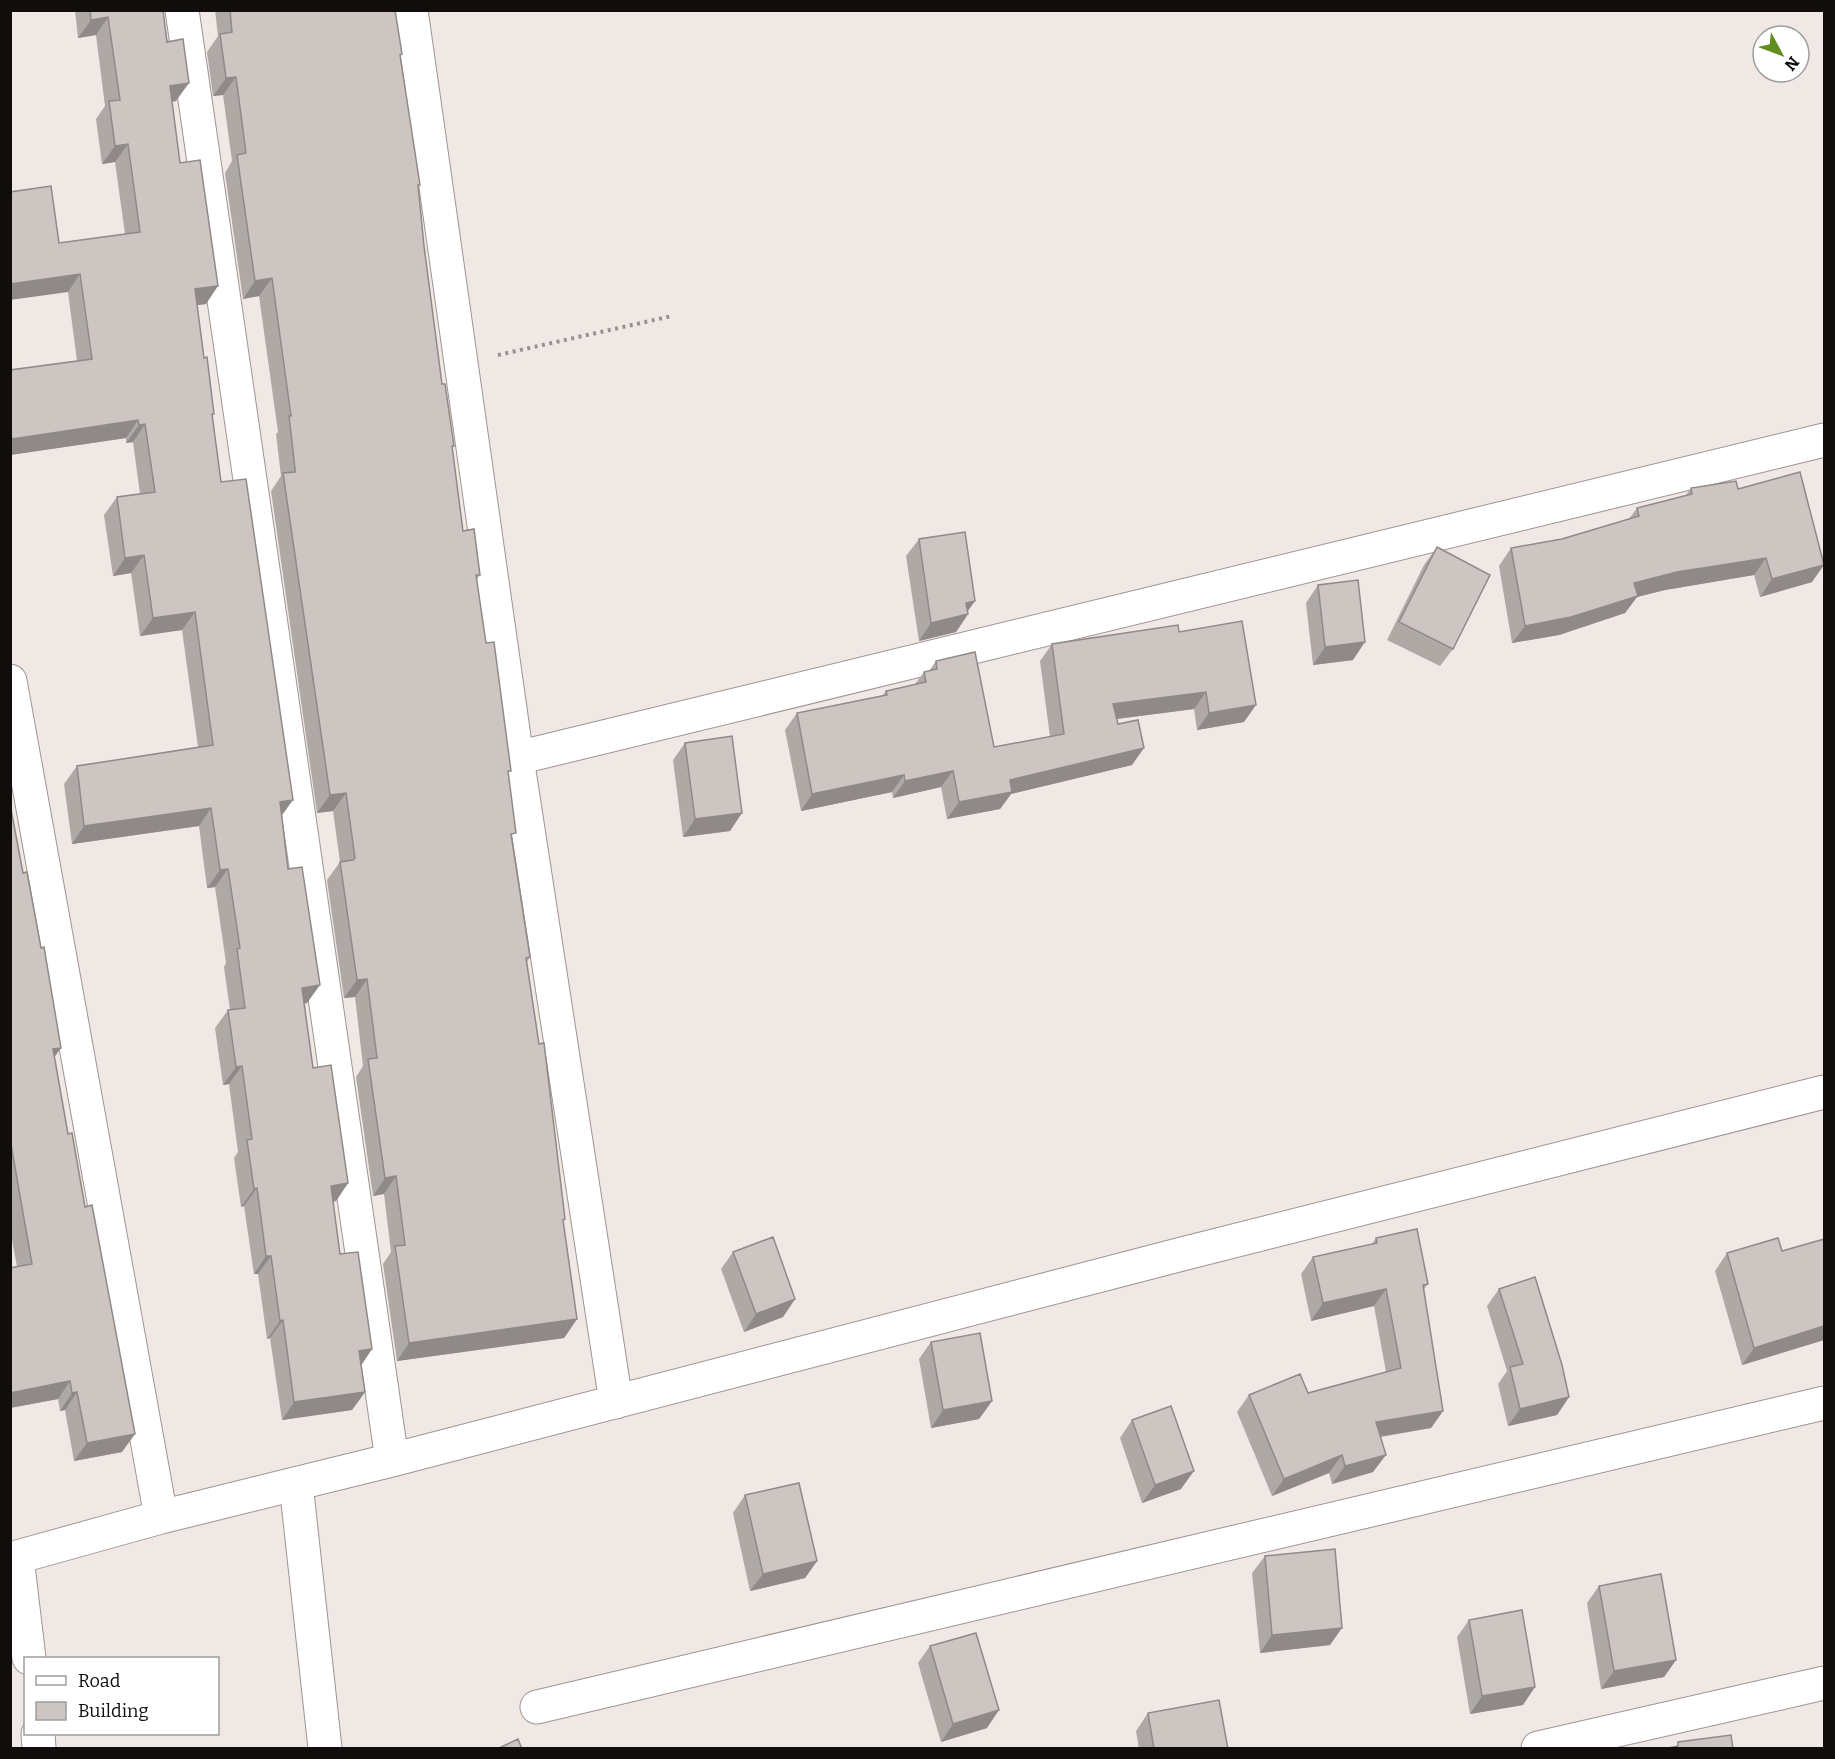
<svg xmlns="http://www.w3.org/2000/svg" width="1835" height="1759" viewBox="0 0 1835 1759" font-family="Bitter,serif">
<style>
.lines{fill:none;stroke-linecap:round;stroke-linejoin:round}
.street-casing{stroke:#9d9592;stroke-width:35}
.path{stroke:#98928f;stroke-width:4;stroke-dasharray:3 4.5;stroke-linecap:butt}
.street{stroke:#fff;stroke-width:33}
.wall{fill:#afa9a6}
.shaded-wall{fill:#8f8a87}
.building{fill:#ccc5c1;stroke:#8f8a87;stroke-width:1.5}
</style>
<rect width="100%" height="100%" fill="#f0e8e5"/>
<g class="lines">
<defs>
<path id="street" d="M 182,10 L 392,1460
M 411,10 L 517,758 L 616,1402
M 10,681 L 161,1517
M 517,758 L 1824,440
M 296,1484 L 325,1748
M 17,1558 L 29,1658
M 10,1559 L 161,1517 L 392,1460 L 1182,1254 L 1824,1092
M 537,1707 L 1824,1403
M 38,1734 L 39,1748
M 1538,1748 L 1824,1683"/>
</defs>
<use href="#street" class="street-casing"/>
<path class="path" d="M 498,355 L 672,316"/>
<use href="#street" class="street"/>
</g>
<path class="wall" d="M 75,10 L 163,10 L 176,101 L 172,102 L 180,163 L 206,304 L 197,305 L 221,482 L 282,816 L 307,1003 L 304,1004 L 313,1068 L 348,1183 L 336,1201 L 333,1202 L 340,1254 L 372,1349 L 361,1365 L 365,1392 L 352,1410 L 282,1420 L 270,1338 L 267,1339 L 258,1274 L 254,1274 L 244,1206 L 241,1207 L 234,1158 L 238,1152 L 229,1084 L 223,1085 L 215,1028 L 228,1010 L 230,1010 L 224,967 L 226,963 L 215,887 L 207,888 L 199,826 L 72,844 L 64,784 L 77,766 L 198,747 L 182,630 L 140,636 L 131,573 L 113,576 L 104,515 L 117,497 L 140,494 L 133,442 L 126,443 L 126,438 L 10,455 L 10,370 L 77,361 L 68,292 L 59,243 L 125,234 L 115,162 L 102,164 L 96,119 L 105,106 L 96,35 L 78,38 Z
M 215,10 L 395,10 L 400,57 L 418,187 L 424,246 L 442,384 L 452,449 L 463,531 L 480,575 L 477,579 L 486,643 L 508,775 L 512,839 L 530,957 L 527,962 L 565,1219 L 563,1222 L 577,1319 L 564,1338 L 397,1361 L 383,1264 L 391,1252 L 384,1194 L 373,1196 L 356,1077 L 363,1066 L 355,997 L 344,998 L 327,880 L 340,862 L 333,811 L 317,813 L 271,491 L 281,476 L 276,434 L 278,432 L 259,296 L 243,299 L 225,173 L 232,161 L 223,95 L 213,96 L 207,52 L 218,36 Z
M 1691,488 L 1738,489 L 1812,582 L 1760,597 L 1754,575 L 1665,590 L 1637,597 L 1625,613 L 1559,635 L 1512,643 L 1499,566 L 1511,548 L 1562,539 L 1629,519 L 1637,508 L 1686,495 Z
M 919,539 L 968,614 L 956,632 L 919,641 L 906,556 Z
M 1437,547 L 1453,649 L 1440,666 L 1387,640 L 1424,565 Z
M 1318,585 L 1353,660 L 1313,665 L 1306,603 Z
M 1179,632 L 1244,722 L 1197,730 L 1194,709 L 1116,719 L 1132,765 L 1011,794 L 1000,809 L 947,819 L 941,787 L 893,798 L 892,792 L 801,811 L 785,730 L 797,713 L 883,695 L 886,691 L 915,684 L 924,672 L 929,671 L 936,661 L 994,747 L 1050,737 L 1040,661 L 1052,644 Z
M 685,743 L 730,831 L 683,837 L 673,760 Z
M 10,804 L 122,1452 L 74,1461 L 65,1410 L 60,1411 L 58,1399 L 10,1408 L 10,1268 L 17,1267 L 10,1229 Z
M 1376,1238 L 1428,1284 L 1424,1289 L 1443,1411 L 1431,1428 L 1381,1437 L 1373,1472 L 1332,1484 L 1329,1473 L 1272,1496 L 1237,1412 L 1249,1395 L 1308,1393 L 1386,1372 L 1374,1306 L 1311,1321 L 1301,1274 L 1313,1257 L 1372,1244 Z
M 1782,1251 L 1824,1340 L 1742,1365 L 1715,1271 L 1727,1253 Z
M 733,1252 L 795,1299 L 783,1317 L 744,1332 L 721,1269 Z
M 1499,1289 L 1569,1397 L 1557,1415 L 1508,1426 L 1498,1384 L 1507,1371 L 1487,1306 Z
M 931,1342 L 992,1401 L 979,1419 L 931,1428 L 919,1359 Z
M 1132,1420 L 1181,1489 L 1142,1503 L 1120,1438 Z
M 745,1495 L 817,1561 L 805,1578 L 750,1591 L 733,1513 Z
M 1265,1556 L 1330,1645 L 1260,1653 L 1252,1573 Z
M 1599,1586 L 1676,1660 L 1664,1677 L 1601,1689 L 1587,1603 Z
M 1469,1620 L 1523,1705 L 1470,1714 L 1457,1637 Z
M 930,1646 L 987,1728 L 941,1742 L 918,1663 Z
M 1148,1713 L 1228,1749 L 1139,1749 L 1136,1731 Z"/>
<path class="shaded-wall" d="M 108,17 L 96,35 L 78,38 L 91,20 Z
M 236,77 L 223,95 L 213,96 L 226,78 Z
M 189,83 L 176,101 L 157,104 L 170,86 Z
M 128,144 L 115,162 L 102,164 L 115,146 Z
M 80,274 L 68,292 L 10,300 L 10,284 Z
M 272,278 L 259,296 L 243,299 L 255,281 Z
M 218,286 L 206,304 L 183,307 L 195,289 Z
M 138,420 L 126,438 L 10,455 L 10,440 L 12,439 Z
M 145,424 L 133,442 L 126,443 L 139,425 Z
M 144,555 L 131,573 L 113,576 L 125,558 Z
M 1766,558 L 1754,575 L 1665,590 L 1637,597 L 1625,613 L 1559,635 L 1512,643 L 1525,626 L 1634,583 L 1677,572 Z
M 1824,565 L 1812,582 L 1760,597 L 1772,579 Z
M 975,601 L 965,615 L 968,614 L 956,632 L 919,641 L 931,623 L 966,603 Z
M 195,612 L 182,630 L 140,636 L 153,618 Z
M 1365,642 L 1353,660 L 1313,665 L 1325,647 Z
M 1206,692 L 1194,709 L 1101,721 L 1113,704 Z
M 1256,705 L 1244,722 L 1197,730 L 1209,713 Z
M 1144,748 L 1132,765 L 1011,794 L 1000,809 L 947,819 L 959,802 L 1010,780 Z
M 953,771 L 941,787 L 893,798 L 905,781 Z
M 904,775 L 892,792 L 801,811 L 812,794 Z
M 346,793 L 333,811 L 317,813 L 330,795 Z
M 293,800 L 280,818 L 280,802 Z
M 211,808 L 199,826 L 72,844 L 84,826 Z
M 742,813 L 730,831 L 683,837 L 695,819 Z
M 228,869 L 215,887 L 207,888 L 220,870 Z
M 367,979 L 355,997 L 344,998 L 357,980 Z
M 320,985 L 307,1003 L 290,1006 L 302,988 Z
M 61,1048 L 48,1066 L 53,1049 Z
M 242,1066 L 229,1084 L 223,1085 L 236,1067 Z
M 396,1176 L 384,1194 L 373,1196 L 385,1178 Z
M 348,1183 L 336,1201 L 318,1204 L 331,1186 Z
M 257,1188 L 244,1206 L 241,1207 L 254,1189 Z
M 266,1256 L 271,1256 L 258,1274 L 254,1274 Z
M 1386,1289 L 1374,1306 L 1311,1321 L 1323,1303 Z
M 795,1299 L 783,1317 L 744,1332 L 756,1314 Z
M 577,1319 L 564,1338 L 397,1361 L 409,1343 Z
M 283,1320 L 270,1338 L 267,1339 L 280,1321 Z
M 1824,1326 L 1824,1340 L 1742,1365 L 1754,1348 Z
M 372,1349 L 360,1367 L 359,1351 Z
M 70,1381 L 58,1399 L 10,1408 L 10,1393 Z
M 77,1392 L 65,1410 L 60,1411 L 72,1393 Z
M 365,1392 L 352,1410 L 282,1420 L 294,1402 Z
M 1569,1397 L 1557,1415 L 1508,1426 L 1520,1409 Z
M 992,1401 L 979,1419 L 931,1428 L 943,1410 Z
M 1443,1411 L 1431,1428 L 1364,1439 L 1376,1422 Z
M 135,1434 L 122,1452 L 74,1461 L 87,1443 Z
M 1342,1455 L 1329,1473 L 1272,1496 L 1284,1479 Z
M 1386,1455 L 1373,1472 L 1332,1484 L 1345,1466 Z
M 1194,1471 L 1181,1489 L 1142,1503 L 1155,1485 Z
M 817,1561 L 805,1578 L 750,1591 L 763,1574 Z
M 1342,1628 L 1330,1645 L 1260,1653 L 1272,1635 Z
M 1676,1660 L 1664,1677 L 1601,1689 L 1614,1671 Z
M 1535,1687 L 1523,1705 L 1470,1714 L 1482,1696 Z
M 999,1710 L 987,1728 L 941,1742 L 953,1724 Z"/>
<path class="building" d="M 90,10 L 163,10 L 167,42 L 183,39 L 189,83 L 170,86 L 180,163 L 200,160 L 218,286 L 195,289 L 204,358 L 207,357 L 214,414 L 212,414 L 221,482 L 246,479 L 293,800 L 280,802 L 288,869 L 302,867 L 320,985 L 302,988 L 313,1068 L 331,1065 L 348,1183 L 331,1186 L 340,1254 L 358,1252 L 372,1349 L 359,1351 L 365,1392 L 294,1402 L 283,1320 L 280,1321 L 271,1256 L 266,1256 L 257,1188 L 254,1189 L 247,1140 L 252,1139 L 242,1066 L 236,1067 L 228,1010 L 245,1008 L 237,949 L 240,948 L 228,869 L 220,870 L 211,808 L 84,826 L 77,766 L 213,745 L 195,612 L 153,618 L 144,555 L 125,558 L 117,497 L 155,492 L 145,424 L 139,425 L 138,420 L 12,439 L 10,431 L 10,370 L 92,359 L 80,274 L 10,284 L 10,192 L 51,186 L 59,243 L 140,232 L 128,144 L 115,146 L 109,101 L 120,100 L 108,17 L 91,20 Z
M 230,10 L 395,10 L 402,54 L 400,55 L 420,185 L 418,185 L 424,246 L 442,384 L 445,384 L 454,446 L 452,446 L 463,531 L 474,529 L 480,575 L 476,575 L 486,643 L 494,642 L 511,771 L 508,771 L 516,833 L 511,834 L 530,957 L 526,958 L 539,1044 L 544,1043 L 565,1219 L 563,1220 L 577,1319 L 409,1343 L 395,1246 L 405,1245 L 396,1176 L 385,1178 L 368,1059 L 377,1058 L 367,979 L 357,980 L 340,862 L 353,860 L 355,858 L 346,793 L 330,795 L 283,473 L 295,472 L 295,469 L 289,416 L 291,416 L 272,278 L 255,281 L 237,155 L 246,153 L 236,77 L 226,78 L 220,34 L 232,32 Z
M 1800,472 L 1824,565 L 1772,579 L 1766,558 L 1677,572 L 1634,583 L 1638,596 L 1571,617 L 1525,626 L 1511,548 L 1562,539 L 1639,516 L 1637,508 L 1692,494 L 1691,488 L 1736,481 L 1738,489 Z
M 965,532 L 975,601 L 966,603 L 968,614 L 931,623 L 919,539 Z
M 1437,547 L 1490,575 L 1453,649 L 1399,622 Z
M 1358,580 L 1365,642 L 1325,647 L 1318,585 Z
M 1242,621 L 1256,705 L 1209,713 L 1206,692 L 1113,704 L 1118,724 L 1138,720 L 1144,748 L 1010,780 L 1012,792 L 959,802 L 953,771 L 905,781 L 904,775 L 812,794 L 797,713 L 887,695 L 886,691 L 926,682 L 924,672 L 937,669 L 936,661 L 975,652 L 994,747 L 1064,734 L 1052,644 L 1178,625 L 1179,632 Z
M 732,736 L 742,813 L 695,819 L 685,743 Z
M 10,804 L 23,873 L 27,872 L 41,948 L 44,947 L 61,1048 L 53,1049 L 68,1134 L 72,1133 L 85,1207 L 92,1205 L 135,1434 L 87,1443 L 77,1392 L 72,1393 L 70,1381 L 10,1393 L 10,1268 L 32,1264 L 10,1139 Z
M 1417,1229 L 1428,1284 L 1423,1285 L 1443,1411 L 1376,1422 L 1386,1455 L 1345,1466 L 1342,1455 L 1284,1479 L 1249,1395 L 1300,1374 L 1308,1393 L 1401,1368 L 1386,1289 L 1323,1303 L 1313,1257 L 1377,1243 L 1376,1238 Z
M 773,1237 L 795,1299 L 756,1314 L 733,1252 Z
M 1778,1238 L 1782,1251 L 1824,1239 L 1824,1326 L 1754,1348 L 1727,1253 Z
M 1535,1277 L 1562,1365 L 1569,1397 L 1520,1409 L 1510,1367 L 1523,1364 L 1499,1289 Z
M 980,1333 L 992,1401 L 943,1410 L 931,1342 Z
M 1171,1406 L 1194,1471 L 1155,1485 L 1132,1420 Z
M 799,1483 L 817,1561 L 763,1574 L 745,1495 Z
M 1335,1549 L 1342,1628 L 1272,1635 L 1265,1556 Z
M 1661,1574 L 1676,1660 L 1614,1671 L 1599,1586 Z
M 1522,1610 L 1535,1687 L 1482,1696 L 1469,1620 Z
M 976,1633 L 999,1710 L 953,1724 L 930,1646 Z
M 1219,1700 L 1228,1749 L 1154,1749 L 1148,1713 Z
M 1731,1735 L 1733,1749 L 1663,1749 L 1678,1746 L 1678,1742 Z
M 518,1739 L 522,1749 L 497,1749 Z"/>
<rect width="1835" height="1759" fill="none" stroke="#100d0c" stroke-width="24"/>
<rect x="24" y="1657" width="195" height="78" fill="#ffffff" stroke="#9f9e9e" stroke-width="1.5"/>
<rect x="36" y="1676" width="30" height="9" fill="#ffffff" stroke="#9f9e9e" stroke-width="1.5"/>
<text x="78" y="1687" font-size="18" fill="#100d0c">Road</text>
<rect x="36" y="1702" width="30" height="18" fill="#ccc5c1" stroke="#9f9e9e" stroke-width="1.5"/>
<text x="78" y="1717" font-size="18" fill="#100d0c">Building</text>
<g transform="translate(1781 54) rotate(131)"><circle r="28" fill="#ffffff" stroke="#9f9e9e" stroke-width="1.5"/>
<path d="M0-4.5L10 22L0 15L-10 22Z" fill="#628d1f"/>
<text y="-9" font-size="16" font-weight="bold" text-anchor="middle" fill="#100d0c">N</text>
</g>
</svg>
